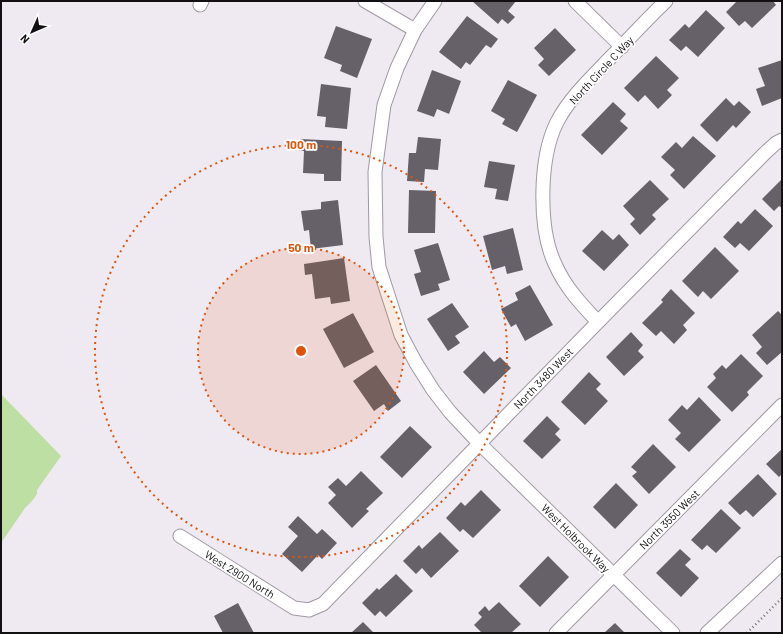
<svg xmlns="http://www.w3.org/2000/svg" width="783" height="634" viewBox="0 0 783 634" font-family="Barlow,sans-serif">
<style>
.green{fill:#bedfa4}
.building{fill:#666168}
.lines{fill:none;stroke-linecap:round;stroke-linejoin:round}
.minor-casing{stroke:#9f99a1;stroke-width:15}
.path{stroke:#787479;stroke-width:2.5;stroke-dasharray:1 3;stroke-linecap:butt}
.minor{stroke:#fff;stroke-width:13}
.ring{fill:none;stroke:#dd550c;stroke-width:2;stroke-dasharray:2 4}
.labels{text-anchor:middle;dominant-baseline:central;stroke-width:3.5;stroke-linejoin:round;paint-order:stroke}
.street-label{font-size:11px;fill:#121012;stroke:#fff}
.centre{fill:#dd550c;stroke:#fff;stroke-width:2}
.ring-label{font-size:12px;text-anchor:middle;font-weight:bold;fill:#dd550c;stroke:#fff;stroke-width:3.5;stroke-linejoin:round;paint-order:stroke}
</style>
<rect width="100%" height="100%" fill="#efe9f1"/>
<path class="green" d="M 1,394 L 61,456 L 37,490 L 37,494 L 32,501 L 25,508 L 1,543 Z"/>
<path class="building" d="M 472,1 L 516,1 L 508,11 L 515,17 L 508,24 L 502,19 L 498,24 Z
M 737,1 L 773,1 L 776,5 L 752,28 L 745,21 L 739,26 L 726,12 Z
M 706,10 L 725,28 L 698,57 L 686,46 L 681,51 L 669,40 L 685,24 L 689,28 Z
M 467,16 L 498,39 L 491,48 L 486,45 L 470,65 L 466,62 L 461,69 L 439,52 Z
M 336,26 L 372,39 L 357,78 L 340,71 L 342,65 L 324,58 Z
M 555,28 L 576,50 L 549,76 L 538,65 L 544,59 L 534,48 Z
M 656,56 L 679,78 L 667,90 L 672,95 L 658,109 L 645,95 L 638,102 L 624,88 Z
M 782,60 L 782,98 L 762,106 L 756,89 L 765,86 L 758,68 Z
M 432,70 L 461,81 L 449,114 L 437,109 L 434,117 L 417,111 Z
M 508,80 L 537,95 L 517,132 L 502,124 L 505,119 L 491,111 Z
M 321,84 L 351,88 L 347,129 L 325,127 L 326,117 L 317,116 Z
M 726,98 L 734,106 L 739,101 L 751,112 L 736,128 L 733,125 L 717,142 L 700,125 Z
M 613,102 L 626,114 L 620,121 L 628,128 L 602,155 L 581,135 Z
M 693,136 L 716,156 L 684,189 L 670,175 L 675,170 L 661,157 L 676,142 L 682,148 Z
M 418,137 L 441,139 L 438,170 L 425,169 L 424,182 L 407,181 L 409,153 L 416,153 Z
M 300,139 L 342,141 L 341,181 L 324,181 L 324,174 L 303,173 L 304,151 L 299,151 Z
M 489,161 L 515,165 L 508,201 L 495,199 L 497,189 L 484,187 Z
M 782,179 L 782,208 L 779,206 L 774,211 L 762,199 Z
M 650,180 L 669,199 L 652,215 L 656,219 L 640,235 L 630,224 L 635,219 L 623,206 Z
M 409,190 L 436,191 L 435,233 L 408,233 Z
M 338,200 L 343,245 L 311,249 L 309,230 L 304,231 L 301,211 L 321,209 L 321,202 Z
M 755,209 L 773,226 L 749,251 L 740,243 L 735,248 L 723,237 L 738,221 L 741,224 Z
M 513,228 L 523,270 L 507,274 L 505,266 L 492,270 L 483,236 Z
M 602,230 L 613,240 L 619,234 L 629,245 L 604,271 L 582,251 Z
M 438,243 L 450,280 L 438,284 L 440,290 L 421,296 L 414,274 L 421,272 L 414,250 Z
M 715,247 L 739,271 L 711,299 L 703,291 L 698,297 L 682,281 Z
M 344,258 L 350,301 L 331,304 L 330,297 L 315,299 L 312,274 L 305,275 L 304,264 Z
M 530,285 L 553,325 L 525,341 L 516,324 L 511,327 L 501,309 L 518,300 L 515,293 Z
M 671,289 L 695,313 L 683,325 L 687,330 L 674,344 L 661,331 L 656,336 L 642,323 L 663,302 L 661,300 Z
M 452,303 L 469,327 L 455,336 L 460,343 L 448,351 L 427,319 Z
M 778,311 L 782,315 L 782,352 L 767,365 L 756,353 L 762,347 L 752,335 Z
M 353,313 L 374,352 L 344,368 L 323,329 Z
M 631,332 L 643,345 L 638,351 L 644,357 L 624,376 L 606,357 Z
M 484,351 L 494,362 L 500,357 L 511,368 L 484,394 L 463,372 Z
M 741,354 L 763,376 L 747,392 L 749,395 L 732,412 L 707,387 L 716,378 L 713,374 L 722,365 L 726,369 Z
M 376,365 L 401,401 L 388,411 L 384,404 L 374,411 L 353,381 Z
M 589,372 L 601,384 L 596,389 L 608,401 L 585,425 L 561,402 Z
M 699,397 L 721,420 L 689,452 L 675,439 L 681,433 L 668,420 L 682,405 L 687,410 Z
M 547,416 L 560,429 L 555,434 L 561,440 L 542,459 L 523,441 Z
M 410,426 L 432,447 L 402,478 L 380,457 Z
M 653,444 L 676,467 L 649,494 L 632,476 L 637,472 L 631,467 Z
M 782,449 L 782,474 L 779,477 L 766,464 Z
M 361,471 L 383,493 L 366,509 L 369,511 L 352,528 L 328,503 L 336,495 L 328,487 L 338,478 L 346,486 Z
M 758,474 L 777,494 L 753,517 L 746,510 L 740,515 L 728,503 Z
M 616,483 L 638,505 L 615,529 L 593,507 Z
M 481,490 L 501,510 L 473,538 L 463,529 L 460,532 L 446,518 L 461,502 L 465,506 Z
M 721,509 L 741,528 L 716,553 L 707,545 L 702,550 L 691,540 Z
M 298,516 L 317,534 L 322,529 L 337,543 L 322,559 L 318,555 L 302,572 L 282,554 L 298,536 L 288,527 Z
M 440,532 L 459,551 L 431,578 L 422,568 L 416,574 L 403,561 L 419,545 L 422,549 Z
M 680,549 L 691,559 L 685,565 L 699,578 L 681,597 L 656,573 Z
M 548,556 L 569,577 L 540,607 L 519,586 Z
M 396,574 L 413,591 L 386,617 L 380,611 L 375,616 L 362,603 L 377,588 L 379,590 Z
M 499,602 L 521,624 L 511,633 L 482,633 L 474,625 L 482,617 L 478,613 L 485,606 L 489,611 Z
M 238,603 L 254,633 L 223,633 L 214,616 Z
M 363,622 L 374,633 L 351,633 Z
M 615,623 L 625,633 L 604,633 Z"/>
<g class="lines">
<defs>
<path id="minor" d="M 365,1 L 415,30
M 435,1 L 415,30 L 397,68 L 384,105 L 375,172 L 376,237 L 379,267 L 401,335 L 416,363 L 433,390 L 450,412 L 480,444 L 673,633
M 575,1 L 622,47
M 200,5 L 202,1
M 598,322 C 581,304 565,287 555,264 C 538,228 539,158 557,122 C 570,97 592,77 611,57 C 629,39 647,19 666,1
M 180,536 L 294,608 L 309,610 L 323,604 L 598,322 L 765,153 L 776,143 L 782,140
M 556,633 L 782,405
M 707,633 L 782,563"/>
</defs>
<use href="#minor" class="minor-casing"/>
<path class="path" d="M 747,633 L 782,598"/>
<use href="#minor" class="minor"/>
</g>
<circle cx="301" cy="351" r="103" fill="#dd550c" fill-opacity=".12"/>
<g class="ring">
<circle cx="301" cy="351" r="103"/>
<circle cx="301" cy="351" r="206"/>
</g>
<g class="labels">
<g class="street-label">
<text transform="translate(601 70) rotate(-47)">North Circle C Way</text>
<text transform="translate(543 378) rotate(-46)">North 3480 West</text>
<text transform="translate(669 519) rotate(-45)">North 3550 West</text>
<text transform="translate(576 538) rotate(45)">West Holbrook Way</text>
<text transform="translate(240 574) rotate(32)">West 2900 North</text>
</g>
</g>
<circle cx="301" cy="351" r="6" class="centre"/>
<g class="ring-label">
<text x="301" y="149">100 m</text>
<text x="301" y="252">50 m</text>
</g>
<rect width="783" height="634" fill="none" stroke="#121012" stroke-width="4"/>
<g transform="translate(32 32) rotate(225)" stroke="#ffffff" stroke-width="3" paint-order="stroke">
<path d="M0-3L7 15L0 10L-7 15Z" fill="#121012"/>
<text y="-6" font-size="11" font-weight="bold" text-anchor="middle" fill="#121012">N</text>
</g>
</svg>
